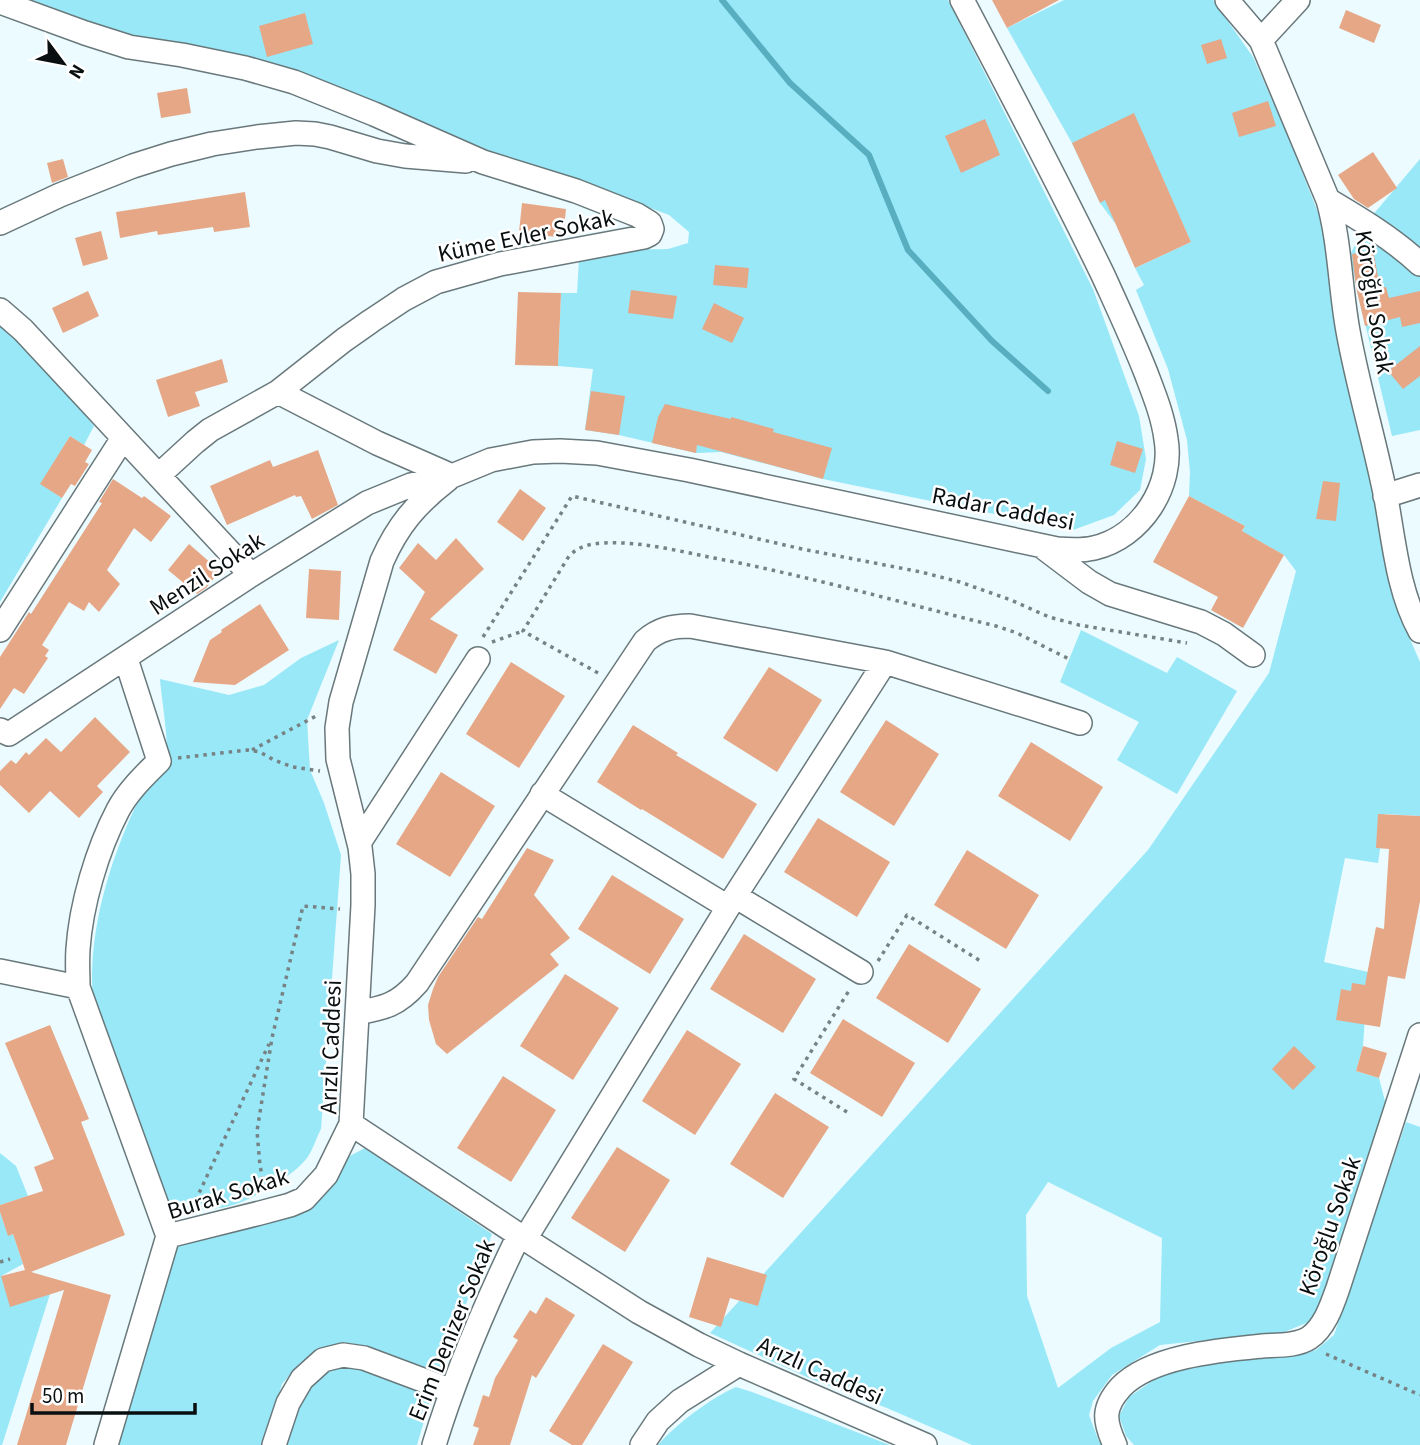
<svg xmlns="http://www.w3.org/2000/svg" width="1420" height="1445" viewBox="0 0 1420 1445" font-family="'Source Sans 3',sans-serif">
<style>
.green{fill:#98e8f8;fill-rule:evenodd}
.lines{fill:none;stroke-linecap:round;stroke-linejoin:round}
.stream{stroke:#58aebf;stroke-width:6}
.building{fill:#e6a787}
.minor-casing{stroke:#69787b;stroke-width:26}
.path{stroke:#778285;stroke-width:3.5;stroke-dasharray:3.5 5;stroke-linecap:butt}
.minor{stroke:#fff;stroke-width:23}
.labels{text-anchor:middle;dominant-baseline:central;stroke-width:5;stroke-linejoin:round;paint-order:stroke}
.street-label{font-size:24px;fill:#090f10;stroke:#fff}
</style>
<rect width="100%" height="100%" fill="#ebfbff"/>
<path class="green" d="M 15,0 L 948,0 L 1093,289 L 1139,416 L 1146,459 L 1140,490 L 1114,515 L 1073,530 L 823,479 L 721,452 L 696,453 L 619,435 L 585,430 L 593,369 L 558,366 L 561,293 L 577,293 L 579,259 L 618,250 L 668,249 L 688,243 L 689,232 L 669,215 L 600,189 L 470,147 L 329,84 L 267,66 L 124,38 Z
M 1064,0 L 1213,0 L 1253,57 L 1285,129 L 1323,225 L 1386,564 L 1402,621 L 1420,662 L 1420,816 L 1385,814 L 1378,863 L 1345,858 L 1324,962 L 1368,972 L 1363,1046 L 1356,1071 L 1379,1078 L 1387,1109 L 1355,1194 L 1319,1307 L 1309,1322 L 1284,1332 L 1160,1345 L 1112,1375 L 1093,1401 L 1089,1415 L 1098,1439 L 1102,1445 L 972,1445 L 887,1408 L 809,1378 L 710,1333 L 1148,850 L 1269,673 L 1296,571 L 1284,555 L 1252,537 L 1241,534 L 1245,526 L 1189,496 L 1190,472 L 1187,440 L 1168,369 L 1136,290 L 1144,285 L 1135,268 L 1191,242 L 1171,198 L 1115,223 L 1100,203 L 1072,143 L 1007,28 ZM 1048,1182 L 1162,1238 L 1160,1322 L 1111,1348 L 1058,1388 L 1027,1296 L 1026,1215 Z
M 1420,159 L 1420,430 L 1392,436 L 1358,294 L 1350,255 L 1366,223 Z
M 0,326 L 14,336 L 79,407 L 94,426 L 84,445 L 70,436 L 41,484 L 62,498 L 0,602 Z
M 1081,630 L 1167,673 L 1177,657 L 1237,691 L 1177,794 L 1117,760 L 1139,722 L 1060,682 Z
M 339,640 L 307,720 L 310,770 L 324,803 L 341,855 L 321,1129 C 316,1138 313,1150 307,1158 C 292,1177 255,1198 233,1205 C 212,1211 188,1211 167,1210 L 93,1000 C 87,933 110,859 139,799 C 145,787 163,769 166,759 C 170,748 161,695 160,679 L 229,695 L 264,685 L 301,658 Z
M 1406,1122 L 1420,1127 L 1420,1445 L 1134,1445 L 1126,1436 L 1119,1416 L 1129,1397 L 1158,1377 L 1211,1362 L 1299,1355 L 1316,1350 L 1334,1335 Z
M 365,1148 L 492,1234 L 440,1374 L 367,1346 L 342,1342 L 321,1350 L 300,1363 L 282,1384 L 263,1445 L 114,1445 L 174,1246 L 307,1210 L 324,1196 L 336,1179 L 348,1157 Z
M 0,1153 L 16,1166 L 28,1196 L 0,1205 Z
M 0,1212 L 8,1235 L 13,1234 L 23,1264 L 1,1276 L 50,1294 L 2,1445 L 0,1445 Z
M 354,1365 L 432,1393 L 417,1445 L 286,1445 C 293,1423 298,1394 316,1378 C 326,1370 342,1368 354,1365 Z
M 736,1387 L 752,1392 L 890,1445 L 658,1445 C 676,1424 711,1398 736,1387 Z"/>
<g class="lines">
<path class="stream" d="M 722,0 L 790,83 L 869,155 L 908,250 L 992,341 L 1048,391"/>
</g>
<path class="building" d="M 992,0 L 1059,0 L 1007,28 Z
M 1346,10 L 1381,25 L 1374,43 L 1339,28 Z
M 305,13 L 313,44 L 267,57 L 259,26 Z
M 1221,39 L 1227,58 L 1207,64 L 1201,45 Z
M 187,88 L 191,113 L 161,118 L 157,93 Z
M 1268,101 L 1276,126 L 1239,137 L 1232,113 Z
M 1134,113 L 1191,242 L 1135,268 L 1105,200 L 1100,203 L 1072,143 Z
M 985,119 L 1000,155 L 961,173 L 945,136 Z
M 1373,152 L 1397,188 L 1368,208 L 1354,199 L 1338,175 Z
M 63,159 L 68,177 L 52,183 L 47,163 Z
M 245,192 L 250,227 L 214,232 L 213,227 L 158,235 L 157,231 L 120,238 L 116,212 Z
M 522,203 L 566,209 L 563,238 L 519,232 Z
M 101,231 L 108,259 L 83,266 L 75,238 Z
M 1373,250 L 1380,288 L 1386,287 L 1389,298 L 1420,291 L 1420,323 L 1402,327 L 1400,317 L 1365,326 L 1356,287 L 1352,254 Z
M 715,265 L 749,268 L 747,288 L 713,285 Z
M 631,290 L 677,296 L 673,319 L 628,313 Z
M 88,291 L 99,316 L 63,333 L 52,308 Z
M 518,292 L 561,293 L 558,366 L 515,365 Z
M 714,303 L 744,318 L 732,343 L 702,329 Z
M 1420,346 L 1420,376 L 1403,389 L 1388,371 Z
M 222,359 L 228,382 L 195,392 L 200,406 L 168,417 L 156,380 Z
M 591,391 L 625,396 L 619,435 L 585,430 Z
M 665,404 L 731,419 L 731,417 L 774,429 L 773,432 L 832,448 L 823,479 L 697,445 L 696,453 L 652,443 L 658,417 Z
M 70,436 L 92,450 L 85,462 L 89,464 L 75,486 L 71,484 L 62,498 L 40,484 Z
M 1117,441 L 1143,449 L 1135,473 L 1110,465 Z
M 318,450 L 338,505 L 312,519 L 301,496 L 296,497 L 295,495 L 227,525 L 210,486 L 270,460 L 273,467 Z
M 113,479 L 142,498 L 144,496 L 171,516 L 151,542 L 134,528 L 107,570 L 120,584 L 99,612 L 89,602 L 84,611 L 69,602 L 42,645 L 49,650 L 45,656 L 48,658 L 24,694 L 14,688 L 0,709 L 0,657 L 29,612 L 31,614 L 102,503 L 99,502 Z
M 1323,481 L 1340,483 L 1336,521 L 1316,519 Z
M 520,489 L 546,508 L 523,541 L 497,522 Z
M 1189,496 L 1245,526 L 1242,531 L 1284,555 L 1243,628 L 1211,610 L 1218,597 L 1153,562 Z
M 456,538 L 484,569 L 430,619 L 458,635 L 436,674 L 393,650 L 425,592 L 399,568 L 418,543 L 436,560 Z
M 189,544 L 220,571 L 206,588 L 197,594 L 168,570 Z
M 309,569 L 341,571 L 339,620 L 306,618 Z
M 260,604 L 289,650 L 235,685 L 193,682 L 210,640 L 222,632 L 221,630 Z
M 511,662 L 565,696 L 519,768 L 466,734 Z
M 769,667 L 822,700 L 777,772 L 723,738 Z
M 95,717 L 130,752 L 97,786 L 103,792 L 79,818 L 50,791 L 29,813 L 0,785 L 0,771 L 11,760 L 16,764 L 26,752 L 29,755 L 46,738 L 61,752 Z
M 886,720 L 939,754 L 894,826 L 840,792 Z
M 633,725 L 678,753 L 676,755 L 757,804 L 723,859 L 642,809 L 641,810 L 597,782 Z
M 1031,742 L 1103,787 L 1070,841 L 998,796 Z
M 441,772 L 495,806 L 450,877 L 396,844 Z
M 1378,814 L 1420,816 L 1420,901 L 1405,979 L 1388,976 L 1380,1027 L 1336,1020 L 1341,989 L 1351,991 L 1352,983 L 1365,985 L 1376,927 L 1384,929 L 1389,849 L 1376,848 Z
M 818,818 L 890,862 L 857,917 L 784,872 Z
M 527,848 L 554,860 L 534,895 L 570,938 L 550,954 L 559,965 L 447,1054 L 436,1044 L 429,1020 L 428,1005 L 433,989 L 438,977 L 478,917 L 482,919 Z
M 967,850 L 1039,895 L 1006,949 L 934,905 Z
M 612,875 L 684,919 L 650,974 L 578,929 Z
M 744,934 L 816,979 L 783,1033 L 710,989 Z
M 909,944 L 981,989 L 948,1043 L 876,998 Z
M 565,974 L 619,1008 L 573,1080 L 520,1046 Z
M 843,1019 L 915,1063 L 882,1117 L 810,1073 Z
M 50,1025 L 89,1119 L 81,1122 L 125,1235 L 31,1272 L 111,1295 L 66,1445 L 17,1445 L 64,1290 L 10,1307 L 1,1276 L 25,1270 L 13,1234 L 8,1236 L 0,1212 L 0,1205 L 43,1191 L 34,1167 L 54,1159 L 5,1043 Z
M 687,1030 L 741,1064 L 695,1135 L 642,1101 Z
M 1294,1046 L 1316,1067 L 1293,1090 L 1272,1069 Z
M 1363,1046 L 1387,1053 L 1379,1078 L 1356,1071 Z
M 503,1076 L 556,1110 L 511,1182 L 457,1148 Z
M 775,1093 L 829,1127 L 783,1198 L 730,1164 Z
M 617,1147 L 670,1180 L 625,1252 L 571,1218 Z
M 707,1257 L 767,1275 L 758,1306 L 730,1298 L 721,1327 L 689,1317 Z
M 546,1297 L 575,1315 L 536,1378 L 532,1375 L 510,1445 L 473,1445 L 479,1428 L 473,1426 L 483,1395 L 489,1397 L 495,1378 L 518,1340 L 513,1337 L 530,1310 L 536,1314 Z
M 603,1344 L 633,1362 L 582,1445 L 572,1445 L 549,1431 Z"/>
<g class="lines">
<defs>
<path id="minor" d="M 1227,0 L 1261,40 L 1328,200 C 1340,242 1340,287 1348,331 C 1358,387 1375,442 1386,498 C 1394,542 1398,591 1420,631
M 0,2 L 85,33 L 129,47 L 182,55 L 245,68 L 294,82 L 374,114 L 483,162 L 576,191 L 637,215 L 650,223 L 652,229 L 650,234 L 644,237 L 500,264 L 436,282 L 404,299 L 371,321 L 344,340 L 278,392 L 210,430 L 195,442 L 159,475
M 1261,40 L 1298,0
M 1328,200 C 1360,219 1392,238 1420,264
M 0,223 L 60,195 L 133,166 L 171,154 L 212,144 L 257,137 L 296,133 L 315,134 L 330,137 L 377,151 L 405,156 L 466,161
M 0,310 L 23,330 L 251,575
M 278,392 L 377,443 L 452,476
M 447,480 C 416,504 398,525 382,561 L 341,702 L 337,728 L 338,759 L 360,847 L 363,874 L 363,905 L 351,1124 L 519,1235 L 639,1312 L 699,1345 L 739,1364 L 925,1445
M 1385,496 L 1420,485
M 1044,548 L 1089,582 L 1110,594 L 1201,622 L 1224,634 L 1253,655
M 0,630 L 123,438
M 126,659 L 159,761 C 144,776 128,791 118,810 C 97,850 81,905 78,949 C 77,962 78,974 78,987 L 168,1236
M 0,730 L 9,734 L 251,575 L 367,503 L 411,485 L 452,476 L 491,460 L 533,452 L 560,451 L 597,453 L 689,470 L 1057,549 C 1069,550 1081,551 1094,548 C 1141,537 1174,486 1166,439 C 1163,416 1154,394 1146,373 C 1133,340 1118,308 1103,275 C 1058,182 1010,91 962,0
M 542,794 L 728,907
M 359,843 L 478,659
M 735,896 L 861,972
M 0,971 L 78,987
M 357,1013 C 384,1008 398,1005 417,983 L 645,641 C 659,629 672,626 690,626 L 885,662 L 1080,723
M 525,1239 L 735,896 L 885,662
M 106,1445 L 168,1236 L 260,1213 L 290,1205 L 304,1199 L 326,1175 L 351,1124
M 274,1445 L 288,1403 L 302,1379 L 323,1360 L 343,1355 L 364,1358 L 452,1391
M 434,1445 C 456,1373 486,1303 519,1235
M 642,1445 L 658,1421 L 680,1401 L 739,1364
M 1115,1445 C 1104,1421 1102,1408 1121,1387 C 1151,1356 1221,1350 1262,1346 C 1277,1345 1297,1346 1309,1338 C 1325,1327 1332,1305 1338,1288 L 1420,1035"/>
</defs>
<use href="#minor" class="minor-casing"/>
<path class="path" d="M 483,637 L 572,496 L 802,549 L 921,572 L 960,582 L 1011,600 L 1049,617 L 1079,625 L 1187,643
M 492,642 L 523,631
M 598,673 L 523,631 L 569,556 C 579,546 589,544 603,543 C 640,541 678,551 714,558 C 809,576 902,603 996,626 L 1017,633 L 1069,659
M 252,750 L 316,716
M 178,758 L 247,750 L 260,752 L 274,760 L 293,767 L 320,771
M 878,961 L 907,915 L 982,962
M 847,1112 L 794,1079 L 850,989
M 265,1188 L 260,1166 L 257,1131 L 272,1038 L 303,906 L 340,909
M 192,1208 L 269,1044
M 0,1262 L 10,1259
M 1326,1354 L 1420,1395"/>
<use href="#minor" class="minor"/>
</g>
<g class="labels">
<g class="street-label">
<text transform="translate(526 236) rotate(-12)">Küme Evler Sokak</text>
<text transform="translate(1374 302) rotate(81)">Köroğlu Sokak</text>
<text transform="translate(1003 509) rotate(11)">Radar Caddesi</text>
<text transform="translate(207 574) rotate(-33)">Menzil Sokak</text>
<text transform="translate(331 1047) rotate(-88)">Arızlı Caddesi</text>
<text transform="translate(228 1194) rotate(-17)">Burak Sokak</text>
<text transform="translate(1330 1226) rotate(-71)">Köroğlu Sokak</text>
<text transform="translate(452 1330) rotate(-68)">Erim Denizer Sokak</text>
<text transform="translate(820 1371) rotate(24)">Arızlı Caddesi</text>
</g>
</g>
<g transform="translate(63 63) rotate(122)" stroke="#ffffff" stroke-width="5" paint-order="stroke">
<path d="M0-5L12 26L0 18L-12 26Z" fill="#090f10"/>
<text y="-10" font-size="19" font-weight="bold" text-anchor="middle" fill="#090f10">N</text>
</g>
<path d="M32 1403v10h163v-10" fill="none" stroke="#090f10" stroke-width="3.5"/>
<text x="42" y="1403" font-size="21" fill="#090f10" stroke="#ffffff" stroke-width="5" paint-order="stroke">50 m</text>
</svg>
